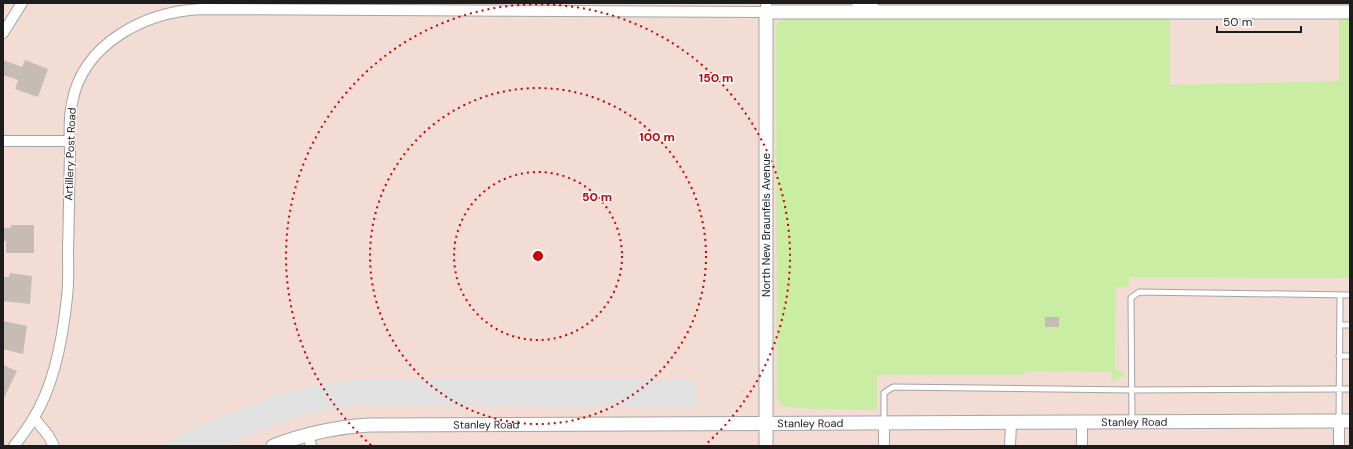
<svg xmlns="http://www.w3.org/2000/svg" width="1353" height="449" viewBox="0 0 1353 449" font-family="'DM Sans',sans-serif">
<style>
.military{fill:#f2dcd3}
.grass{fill:#c8eda3}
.parking{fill:#e1e1e1}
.building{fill:#c7bcb5}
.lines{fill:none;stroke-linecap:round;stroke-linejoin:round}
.service-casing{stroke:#a4a4a4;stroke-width:7}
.minor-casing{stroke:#a4a4a4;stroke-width:12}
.tertiary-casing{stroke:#a4a4a4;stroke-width:15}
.service{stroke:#fff;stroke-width:5}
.minor{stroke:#fff;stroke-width:10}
.tertiary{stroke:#fff;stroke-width:13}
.ring{fill:none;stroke:#ca0001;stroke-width:2;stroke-dasharray:2 4}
.labels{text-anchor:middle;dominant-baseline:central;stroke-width:3;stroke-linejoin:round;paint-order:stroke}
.street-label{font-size:11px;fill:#1d1d1d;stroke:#fff}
.centre{fill:#ca0001;stroke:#fff;stroke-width:2}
.ring-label{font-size:12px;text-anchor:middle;font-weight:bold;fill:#ca0001;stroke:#fff;stroke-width:3;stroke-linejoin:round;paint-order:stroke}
</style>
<rect width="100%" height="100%" fill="#efeae2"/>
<path class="military" d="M 3,3 L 1350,3 L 1350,446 L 3,446 Z"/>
<path class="grass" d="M 785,18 L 1170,18 L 1170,85 L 1339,81 L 1339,18 L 1350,18 L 1350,278 L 1129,277 L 1129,288 L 1116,287 L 1115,370 L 1123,371 L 1124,375 L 1121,378 L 1112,381 L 1111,372 L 1025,371 L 1024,375 L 877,375 L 877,409 L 876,410 L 792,408 C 784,406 779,405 777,397 L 776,24 Z"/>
<path class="parking" d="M 363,379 L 696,379 L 697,407 L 355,406 L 324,410 L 285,420 L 225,446 L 164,446 L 181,434 L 272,396 L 316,385 Z"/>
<path class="building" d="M 3,60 L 22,67 L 25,60 L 48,69 L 38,97 L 15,89 L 18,80 L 3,75 Z
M 11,225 L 34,225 L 34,253 L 6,253 L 6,241 L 3,241 L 3,228 L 11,228 Z
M 10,273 L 32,276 L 30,304 L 3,301 L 3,277 L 9,277 Z
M 1045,317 L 1059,317 L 1059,327 L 1045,327 Z
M 3,321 L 27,326 L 23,354 L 3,349 Z
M 3,365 L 17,371 L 3,400 Z"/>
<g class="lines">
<defs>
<path id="service" d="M 1340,325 L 1350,325
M 1339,356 L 1350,356
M 1339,420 L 1340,296
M 884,422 L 884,393 L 893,387 L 1131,390 L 1350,389
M 1132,422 L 1131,298 L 1139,292 L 1350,295"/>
<path id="minor" d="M 857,3 L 876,9
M 3,33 L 22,3
M 3,141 L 70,141
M 34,418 L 48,435 L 54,446
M 1339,421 L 1339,446
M 884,422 L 884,446
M 308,434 L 311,446
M 14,446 C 21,437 28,428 33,419 C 55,384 63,337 67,297 C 69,281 68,265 68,249 C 69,217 69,186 70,155 C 70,138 68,120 72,103 C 83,43 145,12 201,9 L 766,12 L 766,3
M 1010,446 L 1011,422
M 1082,446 L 1082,422"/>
<g id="tertiary">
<path id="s1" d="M 273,446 C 304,434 336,427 369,425 L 1350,421"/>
<path d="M 766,446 L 766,12 L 1350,12"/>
</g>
</defs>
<use href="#service" class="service-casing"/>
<use href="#minor" class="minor-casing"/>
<use href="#tertiary" class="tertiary-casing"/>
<use href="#service" class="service"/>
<use href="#minor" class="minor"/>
<use href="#tertiary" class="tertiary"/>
</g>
<g class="ring">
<circle cx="538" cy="256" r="84"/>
<circle cx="538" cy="256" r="168"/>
<path d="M371 445A252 252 0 1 1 705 445"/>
</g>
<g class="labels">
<g class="street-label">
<text transform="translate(70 154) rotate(-88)">Artillery Post Road</text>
<text transform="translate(766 225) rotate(-90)">North New Braunfels Avenue</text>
<text stroke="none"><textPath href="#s1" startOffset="864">Stanley Road</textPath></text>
<text stroke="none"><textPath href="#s1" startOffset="540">Stanley Road</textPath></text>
<text stroke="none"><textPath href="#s1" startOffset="216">Stanley Road</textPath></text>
</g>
</g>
<circle cx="538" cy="256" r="6" class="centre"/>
<g class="ring-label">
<text x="716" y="82">150 m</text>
<text x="657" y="141">100 m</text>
<text x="597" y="201">50 m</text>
</g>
<rect width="1353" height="449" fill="none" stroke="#1d1d1d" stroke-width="8"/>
<path d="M1217 26v6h84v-6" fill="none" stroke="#1d1d1d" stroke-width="2"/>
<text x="1223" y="26" font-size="12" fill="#1d1d1d" stroke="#ffffff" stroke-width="3" paint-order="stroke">50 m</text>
</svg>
